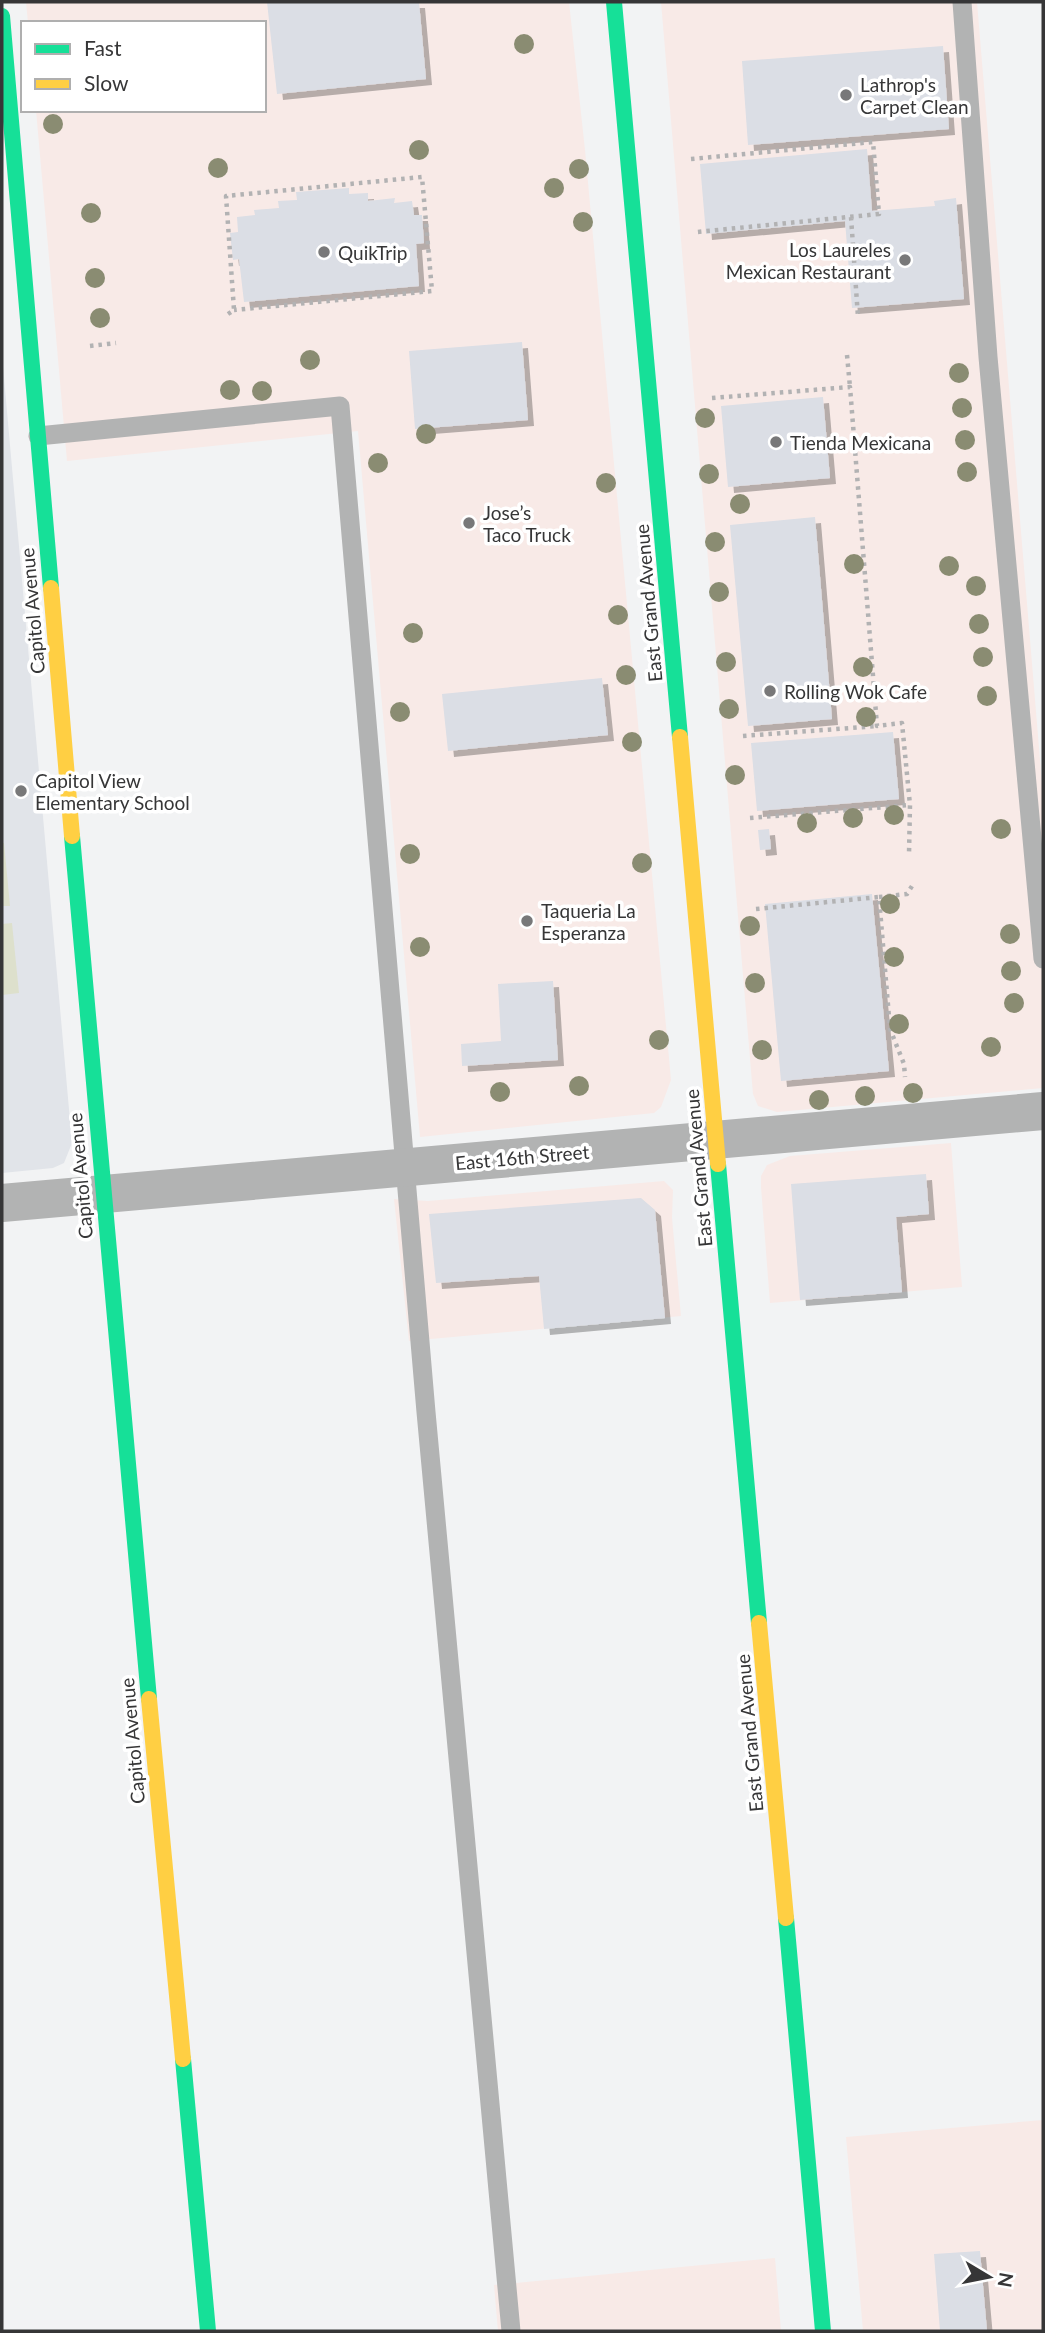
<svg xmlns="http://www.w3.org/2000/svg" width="1045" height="2333" viewBox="0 0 1045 2333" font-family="Lato,sans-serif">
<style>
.commercial{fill:#f8eae7}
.built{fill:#e1e4e9}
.green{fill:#dde0cc}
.building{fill:#dbdee5;filter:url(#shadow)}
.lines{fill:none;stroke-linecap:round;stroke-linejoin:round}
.path{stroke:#b2b2b3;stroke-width:4.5;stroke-dasharray:3.5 5;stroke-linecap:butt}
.lane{stroke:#b2b3b3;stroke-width:19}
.street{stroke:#b2b3b3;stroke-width:38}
.fast{stroke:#16e098;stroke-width:16}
.slow{stroke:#ffcf43;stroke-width:16}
.tree{fill:#8a8c72}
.poi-dot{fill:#787879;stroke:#fff;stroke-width:2.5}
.labels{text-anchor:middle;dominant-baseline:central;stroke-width:7;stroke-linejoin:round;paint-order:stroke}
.poi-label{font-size:19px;fill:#363637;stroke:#fff;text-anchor:start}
.street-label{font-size:19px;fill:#363637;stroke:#fff}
</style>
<defs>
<filter id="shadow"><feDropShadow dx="6" dy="6" stdDeviation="0" flood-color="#0004"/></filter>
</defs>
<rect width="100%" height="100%" fill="#f2f3f4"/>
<path class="commercial" d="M 26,2 L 569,2 L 585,150 L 671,1080 L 661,1107 L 654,1113 L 420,1137 L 358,431 L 67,461 L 36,110 L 264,110 L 264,23 L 28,23 Z
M 661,2 L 977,2 L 1043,796 L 1043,1088 L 777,1112 L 758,1106 L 753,1094 Z
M 951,1143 L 962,1287 L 770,1303 L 761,1187 L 761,1176 L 767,1165 L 790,1156 Z
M 664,1181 L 673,1190 L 672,1218 L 681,1316 L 409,1341 L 394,1199 L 428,1201 Z
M 1043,2120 L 1043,2331 L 863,2331 L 846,2137 Z
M 775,2258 L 781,2331 L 498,2331 L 494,2285 Z"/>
<path class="built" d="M 2,355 L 72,1143 L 64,1163 L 53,1168 L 2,1173 Z"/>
<path class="green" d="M 2,843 L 4,843 L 10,906 L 2,906 Z
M 12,923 L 19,993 L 2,995 L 2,924 Z"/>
<path class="building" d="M 267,2 L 419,2 L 426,79 L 277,94 Z
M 943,46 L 949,129 L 748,145 L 742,61 Z
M 867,149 L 872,211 L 935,206 L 934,201 L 956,198 L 964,299 L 852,308 L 845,221 L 706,234 L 700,164 Z
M 349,188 L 349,194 L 368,193 L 368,201 L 395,198 L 394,203 L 412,201 L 414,215 L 422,215 L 424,243 L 416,244 L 419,286 L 244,302 L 239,259 L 233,260 L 230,233 L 238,232 L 237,217 L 255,215 L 254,210 L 279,208 L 278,201 L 297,200 L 296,192 Z
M 522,342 L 528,420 L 415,429 L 409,351 Z
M 823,397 L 830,478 L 728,487 L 721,406 Z
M 815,517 L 832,719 L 748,726 L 730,525 Z
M 602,678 L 608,735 L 448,751 L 442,694 Z
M 893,732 L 899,799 L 757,811 L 751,743 Z
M 769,829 L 771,849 L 760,850 L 758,830 Z
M 872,894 L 889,1071 L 781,1081 L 765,904 Z
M 553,981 L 558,1060 L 462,1066 L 461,1044 L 501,1041 L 498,984 Z
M 926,1174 L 929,1214 L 896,1217 L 902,1292 L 800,1300 L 791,1184 Z
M 641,1198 L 655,1210 L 665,1318 L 544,1329 L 539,1276 L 436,1283 L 429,1214 Z
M 980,2251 L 987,2331 L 940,2331 L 934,2254 Z"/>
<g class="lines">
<path class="path" d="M 691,159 L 873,142 L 879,214 L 697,232
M 851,217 L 858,317
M 228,314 L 234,310 L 226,196 L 422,177 L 432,291 L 234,310
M 90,346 L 116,343
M 847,355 L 850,387
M 712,398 L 850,387 L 877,726 L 902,723 L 910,805 L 909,854
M 743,736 L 877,726
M 750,818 L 910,805
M 879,897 L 907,894 L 912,886
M 756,909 L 879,897 L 890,1029 L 904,1064 L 905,1077"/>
<path class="lane" d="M 962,2 L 988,357 L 1043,959
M 38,436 L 340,406 L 426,1412 L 511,2331"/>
<path class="street" d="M 2,1203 L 1043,1111"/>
<path class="fast" d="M 614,2 L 680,737
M 2,16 L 51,588
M 72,836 L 149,1699
M 718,1164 L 759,1623
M 786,1918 L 823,2331
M 183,2059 L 208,2331"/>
<path class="slow" d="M 51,588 L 72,836
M 680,737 L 718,1164
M 759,1623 L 786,1918
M 149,1699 L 183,2059"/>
</g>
<g class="tree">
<circle cx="524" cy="44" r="10"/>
<circle cx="53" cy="124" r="10"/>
<circle cx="419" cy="150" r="10"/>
<circle cx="218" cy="168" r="10"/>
<circle cx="579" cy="169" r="10"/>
<circle cx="554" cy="188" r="10"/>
<circle cx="91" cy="213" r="10"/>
<circle cx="583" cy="222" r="10"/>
<circle cx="95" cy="278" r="10"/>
<circle cx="100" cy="318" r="10"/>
<circle cx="310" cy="360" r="10"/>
<circle cx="959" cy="373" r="10"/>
<circle cx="230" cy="390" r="10"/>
<circle cx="262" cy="391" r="10"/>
<circle cx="962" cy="408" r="10"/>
<circle cx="705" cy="418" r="10"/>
<circle cx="426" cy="434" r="10"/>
<circle cx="965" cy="440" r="10"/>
<circle cx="378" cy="463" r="10"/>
<circle cx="967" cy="472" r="10"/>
<circle cx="709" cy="474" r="10"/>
<circle cx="606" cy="483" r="10"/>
<circle cx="740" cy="504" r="10"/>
<circle cx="715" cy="542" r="10"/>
<circle cx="854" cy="564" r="10"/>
<circle cx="949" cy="566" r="10"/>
<circle cx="976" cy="586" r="10"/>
<circle cx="719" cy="592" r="10"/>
<circle cx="618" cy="615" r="10"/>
<circle cx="979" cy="624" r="10"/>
<circle cx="413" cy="633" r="10"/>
<circle cx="983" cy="657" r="10"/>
<circle cx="726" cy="662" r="10"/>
<circle cx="863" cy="667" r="10"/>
<circle cx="626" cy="675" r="10"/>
<circle cx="987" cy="696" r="10"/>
<circle cx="729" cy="709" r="10"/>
<circle cx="400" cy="712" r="10"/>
<circle cx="866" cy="717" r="10"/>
<circle cx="632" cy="742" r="10"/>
<circle cx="735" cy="775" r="10"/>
<circle cx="894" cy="815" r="10"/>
<circle cx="853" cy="818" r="10"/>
<circle cx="807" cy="823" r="10"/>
<circle cx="1001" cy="829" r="10"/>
<circle cx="410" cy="854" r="10"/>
<circle cx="642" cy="863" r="10"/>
<circle cx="890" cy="904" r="10"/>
<circle cx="750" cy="926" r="10"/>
<circle cx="1010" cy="934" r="10"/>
<circle cx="420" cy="947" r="10"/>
<circle cx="894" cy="957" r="10"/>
<circle cx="1011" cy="971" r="10"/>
<circle cx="755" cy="983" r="10"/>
<circle cx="1014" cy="1003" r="10"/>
<circle cx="899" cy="1024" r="10"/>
<circle cx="659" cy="1040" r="10"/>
<circle cx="991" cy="1047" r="10"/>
<circle cx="762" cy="1050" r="10"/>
<circle cx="579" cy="1086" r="10"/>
<circle cx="500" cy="1092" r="10"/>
<circle cx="913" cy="1093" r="10"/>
<circle cx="865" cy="1096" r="10"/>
<circle cx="819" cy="1100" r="10"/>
</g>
<g class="poi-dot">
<circle cx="846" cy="95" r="7"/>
<circle cx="324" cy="252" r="7"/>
<circle cx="905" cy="260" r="7"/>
<circle cx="776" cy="442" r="7"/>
<circle cx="469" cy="523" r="7"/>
<circle cx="770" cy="691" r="7"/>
<circle cx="21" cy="791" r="7"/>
<circle cx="527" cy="921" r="7"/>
</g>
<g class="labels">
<g class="poi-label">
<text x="860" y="84">Lathrop's<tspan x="860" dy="22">Carpet Clean</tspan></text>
<text x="891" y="249" text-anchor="end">Los Laureles<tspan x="891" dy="22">Mexican Restaurant</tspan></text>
<text x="338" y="252">QuikTrip</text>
<text x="790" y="442">Tienda Mexicana</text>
<text x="483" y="512">Jose’s<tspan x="483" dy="22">Taco Truck</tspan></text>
<text x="784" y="691">Rolling Wok Cafe</text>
<text x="35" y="780">Capitol View<tspan x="35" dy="22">Elementary School</tspan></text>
<text x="541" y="910">Taqueria La<tspan x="541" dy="22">Esperanza</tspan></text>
</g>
<g class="street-label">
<text transform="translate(648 603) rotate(-95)">East Grand Avenue</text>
<text transform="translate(32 611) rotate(-95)">Capitol Avenue</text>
<text transform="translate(522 1157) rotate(-5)">East 16th Street</text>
<text transform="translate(698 1168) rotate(-95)">East Grand Avenue</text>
<text transform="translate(80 1176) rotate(-95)">Capitol Avenue</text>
<text transform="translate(749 1733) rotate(-95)">East Grand Avenue</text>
<text transform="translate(132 1741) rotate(-95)">Capitol Avenue</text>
</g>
</g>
<rect width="1045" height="2333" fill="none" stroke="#363637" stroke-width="7"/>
<rect x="21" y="21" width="245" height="91" fill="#ffffff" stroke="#afafaf" stroke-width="2"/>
<rect x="35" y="44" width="35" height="10" fill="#16e098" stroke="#afafaf" stroke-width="2"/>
<text x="84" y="56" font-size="21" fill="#363637">Fast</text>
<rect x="35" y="79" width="35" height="10" fill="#ffcf43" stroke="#afafaf" stroke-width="2"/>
<text x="84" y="91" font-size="21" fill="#363637">Slow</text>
<g transform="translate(989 2277) rotate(100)" stroke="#ffffff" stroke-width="5" paint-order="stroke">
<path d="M0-5L12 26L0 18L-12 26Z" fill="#363637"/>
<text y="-10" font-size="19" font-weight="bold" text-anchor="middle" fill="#363637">N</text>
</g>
</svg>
